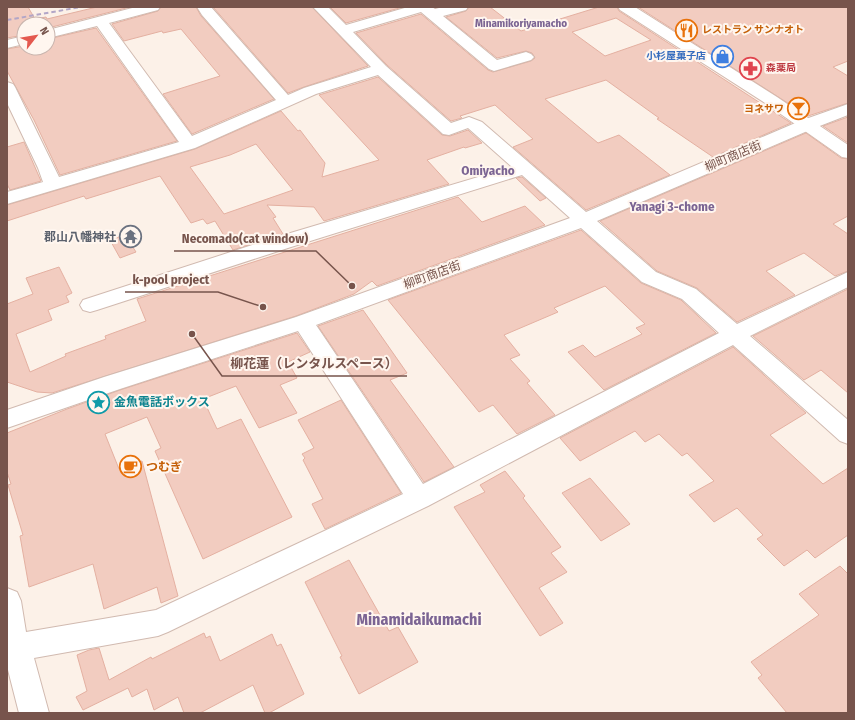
<svg xmlns="http://www.w3.org/2000/svg" width="855" height="720" viewBox="0 0 855 720" font-family="'Fira Sans Condensed','Noto Sans JP',sans-serif">
<style>
.building{fill:#f2ccc0;stroke:#e4b0a1;fill-rule:evenodd}
.lines{fill:none;stroke-linecap:round;stroke-linejoin:round}
.street-casing{stroke:#d1bab0;stroke-width:2}
.secondary-casing{stroke:#d4b9ae;stroke-width:2}
.street{fill:#fff;fill-rule:evenodd}
.secondary{fill:#fff;fill-rule:evenodd}
.rail{stroke:#b2a6c7;stroke-width:2;stroke-dasharray:4.5 3;stroke-linecap:butt}
.labels{text-anchor:middle;dominant-baseline:central;stroke-width:4;stroke-linejoin:round;paint-order:stroke}
.far-food-label{font-size:10px;font-weight:bold;fill:#c56008;stroke:#fff6ef;text-anchor:start}
.far-shop-label{font-size:10px;font-weight:bold;fill:#366cbe;stroke:#fff6ef;text-anchor:end}
.far-health-label{font-size:10px;font-weight:bold;fill:#be3a42;stroke:#fff6ef;text-anchor:start}
.far-neighbourhood-label{font-size:11px;font-weight:bold;fill:#7b6493;stroke:#fff6ef}
.street-label{font-size:12px;fill:#77544c;stroke:#fff6ef}
.worship-label{font-size:12px;font-weight:bold;fill:#5b616d;stroke:#fff6ef;text-anchor:end}
.culture-label{font-size:12px;font-weight:bold;fill:#0d838f;stroke:#fff6ef;text-anchor:start}
.food-label{font-size:12px;font-weight:bold;fill:#c56008;stroke:#fff6ef;text-anchor:start}
.neighbourhood-label{font-size:13px;font-weight:bold;fill:#7b6493;stroke:#fff6ef}
.near-neighbourhood-label{font-size:16px;font-weight:bold;fill:#7b6493;stroke:#fff6ef}
.leader{fill:none;stroke:#77544c;stroke-width:1.5}
.callout-dot{fill:#77544c;stroke:#fff6ef;stroke-width:1.5}
.callout-label{font-size:13px;text-anchor:middle;font-weight:bold;fill:#77544c;stroke:#fff6ef;stroke-width:4;stroke-linejoin:round;paint-order:stroke}
</style>
<rect width="100%" height="100%" fill="#fcf1e8"/>
<path class="building" d="M 7,7 L 28,7 L 35,19 L 46,17 L 47,19 L 97,7 L 130,7 L 48,28 L 48,24 L 24,24 L 24,35 L 7,38 Z
M 161,7 L 196,7 L 201,16 L 274,99 L 192,134 L 163,94 L 220,76 L 181,29 L 163,33 L 162,31 L 124,41 L 112,24 L 158,11 Z
M 213,7 L 312,7 L 368,66 L 304,87 L 288,93 Z
M 330,7 L 403,7 L 346,23 Z
M 469,7 L 490,7 L 521,31 L 599,7 L 617,7 L 619,11 L 791,123 L 713,157 L 657,119 L 659,118 L 606,80 L 545,99 L 598,143 L 619,135 L 670,175 L 586,210 L 513,147 L 533,139 L 495,105 L 460,116 L 462,118 L 451,121 L 387,65 L 356,33 L 421,14 L 488,70 L 493,72 L 531,61 L 535,58 L 532,53 L 526,51 L 497,58 L 446,17 L 466,11 ZM 616,18 L 651,40 L 605,56 L 572,32 Z
M 638,7 L 848,7 L 848,61 L 833,67 L 848,76 L 848,103 L 808,116 Z
M 96,28 L 177,141 L 60,175 L 34,120 L 7,71 L 7,49 L 24,46 L 24,48 L 48,48 L 48,39 Z
M 378,77 L 442,135 L 450,136 L 468,130 L 482,143 L 465,148 L 464,147 L 427,160 L 449,184 L 324,221 L 314,207 L 267,205 L 276,217 L 273,218 L 283,234 L 233,250 L 215,221 L 207,224 L 203,219 L 191,223 L 160,176 L 86,199 L 84,196 L 7,221 L 7,205 L 195,149 L 281,111 L 298,131 L 300,130 L 325,163 L 322,177 L 379,160 L 319,95 ZM 256,144 L 293,190 L 224,214 L 190,167 L 230,155 Z
M 848,117 L 848,143 L 823,126 Z
M 806,133 L 841,158 L 848,159 L 848,216 L 833,224 L 848,234 L 848,271 L 835,276 L 804,253 L 766,271 L 795,295 L 737,322 L 697,288 L 657,271 L 600,221 Z
M 24,142 L 41,181 L 10,190 L 7,184 L 7,147 Z
M 522,177 L 546,198 L 540,201 L 516,178 Z
M 458,197 L 482,222 L 525,206 L 545,225 L 377,286 L 372,281 L 354,294 L 296,316 L 52,393 L 37,392 L 7,382 L 7,304 L 33,294 L 26,278 L 59,267 L 72,293 L 66,296 L 69,302 L 48,310 L 52,320 L 16,334 L 30,372 L 66,356 L 65,354 L 106,339 L 105,336 L 146,321 L 137,299 Z
M 581,230 L 641,283 L 681,300 L 716,333 L 604,390 L 568,352 L 583,345 L 595,357 L 642,334 L 636,328 L 645,324 L 605,286 L 554,308 L 558,312 L 504,335 L 520,355 L 510,359 L 530,381 L 527,383 L 555,415 L 517,434 L 493,405 L 479,412 L 388,300 Z
M 125,235 L 136,252 L 120,258 L 110,240 Z
M 848,289 L 848,393 L 821,370 L 804,380 L 753,336 Z
M 363,310 L 407,373 L 390,380 L 454,467 L 424,482 L 318,326 Z
M 297,333 L 310,352 L 288,362 L 297,378 L 280,385 L 297,413 L 259,428 L 236,386 L 203,399 L 217,429 L 241,419 L 292,517 L 203,559 L 155,451 L 161,448 L 147,417 L 105,434 L 119,469 L 142,461 L 178,596 L 161,603 L 157,587 L 104,609 L 93,564 L 29,587 L 20,536 L 23,535 L 8,485 L 11,484 L 7,472 L 7,433 L 67,409 L 120,390 Z
M 733,347 L 806,413 L 770,435 L 823,484 L 848,468 L 848,535 L 815,558 L 807,550 L 784,566 L 757,539 L 763,535 L 737,508 L 714,522 L 689,495 L 714,481 L 687,453 L 682,456 L 659,434 L 645,442 L 635,431 L 580,461 L 560,438 Z
M 341,400 L 401,493 L 325,529 L 312,504 L 323,499 L 303,460 L 305,458 L 302,454 L 314,448 L 298,420 Z
M 505,471 L 525,496 L 523,498 L 561,547 L 551,553 L 567,572 L 539,588 L 563,623 L 540,636 L 454,507 L 485,492 L 480,485 Z
M 590,478 L 630,524 L 601,541 L 562,493 Z
M 349,560 L 389,631 L 398,627 L 418,662 L 359,694 L 340,657 L 342,656 L 305,582 Z
M 840,566 L 848,574 L 848,713 L 787,713 L 758,678 L 762,675 L 751,662 L 819,615 L 799,594 Z
M 204,633 L 206,638 L 210,636 L 220,661 L 272,634 L 277,646 L 281,644 L 304,694 L 269,713 L 265,713 L 253,685 L 200,713 L 184,713 L 178,697 L 154,710 L 147,689 L 132,697 L 128,688 L 83,710 L 76,697 L 87,691 L 77,655 L 89,650 L 99,648 L 109,680 L 151,657 L 152,659 Z"/>
<g class="lines">
<defs>
<path id="street" d="M 136,7 L 160,7 L 158,10 L 109,23 L 192,136 L 276,100 L 202,15 L 197,7 L 211,7 L 288,95 L 304,88 L 371,67 L 313,7 L 328,7 L 346,25 L 408,7 L 432,7 L 435,9 L 443,7 L 468,7 L 466,10 L 443,16 L 497,60 L 526,52 L 531,54 L 534,57 L 531,60 L 494,71 L 489,69 L 421,12 L 353,32 L 386,66 L 451,123 L 469,117 L 482,122 L 586,212 L 800,121 L 848,104 L 848,115 L 812,129 L 597,221 L 656,272 L 696,289 L 737,324 L 848,272 L 848,287 L 750,336 L 848,420 L 848,444 L 840,441 L 733,345 L 428,506 L 168,632 L 158,636 L 34,658 L 49,713 L 19,713 L 7,666 L 7,588 L 17,592 L 21,601 L 26,632 L 156,610 L 403,494 L 298,331 L 120,389 L 7,428 L 7,410 L 104,377 L 296,317 L 570,218 L 522,175 L 291,247 L 97,310 L 90,312 L 83,310 L 80,305 L 83,300 L 277,237 L 512,167 L 468,128 L 449,135 L 443,134 L 378,75 L 316,94 L 195,148 L 7,204 L 7,192 L 43,182 L 38,168 L 7,103 L 7,82 L 13,84 L 15,87 L 59,177 L 179,142 L 97,26 L 48,38 L 48,30 ZM 581,228 L 642,282 L 682,299 L 719,333 L 423,484 L 316,325 Z
M 24,36 L 24,44 L 7,48 L 7,40 Z"/>
<path id="secondary" d="M 618,7 L 635,7 L 777,97 L 848,145 L 848,158 L 842,157 L 765,103 L 620,10 Z"/>
</defs>
<use href="#street" class="street-casing"/>
<use href="#secondary" class="secondary-casing"/>
<use href="#street" class="street"/>
<use href="#secondary" class="secondary"/>
<path class="rail" d="M 7,20 L 81,7"/>
</g>
<defs>
<symbol id="restaurant-ring" viewBox="-11 -11 22 22"><circle r="9.5" fill="#fff6ef" stroke="#e8710a" stroke-width="1.5"/><path d="M-5-6h1v4h1v-4h1v4h1v-4h1v5L-1.5 .5V6h-2V.5L-5-1ZM5-6V6H3V1.5H1.5Q1.5-4 5-6Z" fill="#e8710a"/></symbol>
<symbol id="shop-ring" viewBox="-11 -11 22 22"><circle r="9.5" fill="#fff6ef" stroke="#3f7fe0" stroke-width="1.5"/><path d="M-5-2.5h2.3a2.7 3.5 0 0 1 5.4 0H5L5.5 6h-11ZM-1.5-2.5h3a1.5 2.3 0 0 0-3 0Z" fill="#3f7fe0"/></symbol>
<symbol id="pharmacy-ring" viewBox="-11 -11 22 22"><circle r="9.5" fill="#fff6ef" stroke="#e0444e" stroke-width="1.5"/><path d="M-2-6h4v4h4v4h-4v4h-4v-4h-4v-4h4Z" fill="#e0444e"/></symbol>
<symbol id="bar-ring" viewBox="-11 -11 22 22"><circle r="9.5" fill="#fff6ef" stroke="#e8710a" stroke-width="1.5"/><path d="M-6-5H6L.8 .8V4.5H3.5V6h-7V4.5H-.8V.8Z" fill="#e8710a"/></symbol>
<symbol id="temple-ring" viewBox="-11 -11 22 22"><circle r="9.5" fill="#fff6ef" stroke="#6b7280" stroke-width="1.5"/><path d="M0-6L5-2H3V0L6.5 2.5H4V6H1.5V3h-3V6H-4V2.5H-6.5L-3 0V-2H-5Z" fill="#6b7280"/></symbol>
<symbol id="sight-ring" viewBox="-11 -11 22 22"><circle r="9.5" fill="#fff6ef" stroke="#0f9aa8" stroke-width="1.5"/><path d="M0-6L1.8-2.2L6-1.7L2.9 1.2L3.7 5.4L0 3.3L-3.7 5.4L-2.9 1.2L-6-1.7L-1.8-2.2Z" fill="#0f9aa8"/></symbol>
<symbol id="cafe-ring" viewBox="-11 -11 22 22"><circle r="9.5" fill="#fff6ef" stroke="#e8710a" stroke-width="1.5"/><path d="M-5.5-4.5H6V0H3Q3 3.5 0 3.5H-2.5Q-5.5 3.5-5.5 0ZM3-3.2v2h1.7v-2ZM-6 4.5H4V6H-6Z" fill="#e8710a"/></symbol>
</defs>
<g fill-rule="evenodd">
<use href="#restaurant-ring" x="674" y="18" width="25" height="25"/>
<use href="#shop-ring" x="710" y="44" width="25" height="25"/>
<use href="#pharmacy-ring" x="738" y="56" width="25" height="25"/>
<use href="#bar-ring" x="786" y="96" width="25" height="25"/>
<use href="#temple-ring" x="118" y="224" width="25" height="25"/>
<use href="#sight-ring" x="86" y="390" width="25" height="25"/>
<use href="#cafe-ring" x="118" y="454" width="25" height="25"/>
</g>
<g class="labels">
<g class="far-food-label">
<text x="702" y="30">レストラン サンナオト</text>
<text x="784" y="109" text-anchor="end">ヨネサワ</text>
</g>
<g class="far-shop-label">
<text x="706" y="56">小杉屋菓子店</text>
</g>
<g class="far-health-label">
<text x="766" y="68">森薬局</text>
</g>
<g class="far-neighbourhood-label">
<text x="521" y="23">Minamikoriyamacho</text>
</g>
<g class="street-label">
<text transform="translate(733 156) rotate(-23)">柳町商店街</text>
<text transform="translate(432 275) rotate(-20)">柳町商店街</text>
</g>
<g class="worship-label">
<text x="116" y="237">郡山八幡神社</text>
</g>
<g class="culture-label">
<text x="114" y="402">金魚電話ボックス</text>
</g>
<g class="food-label">
<text x="146" y="467">つむぎ</text>
</g>
<g class="neighbourhood-label">
<text x="488" y="170">Omiyacho</text>
<text x="672" y="206">Yanagi 3-chome</text>
</g>
<g class="near-neighbourhood-label">
<text x="419" y="619">Minamidaikumachi</text>
</g>
</g>
<path class="leader" d="M352 286L316 251H174M263 307L218 292H125M192 334L222 376H407"/>
<g class="callout-dot">
<circle cx="352" cy="286" r="4"/>
<circle cx="263" cy="307" r="4"/>
<circle cx="192" cy="334" r="4"/>
</g>
<g class="callout-label">
<text x="245" y="243">Necomado(cat window)</text>
<text x="171" y="284">k-pool project</text>
<text x="314" y="368">柳花蓮（レンタルスペース）</text>
</g>
<rect width="855" height="720" fill="none" stroke="#77544c" stroke-width="16"/>
<g transform="translate(36 36) rotate(59)"><circle r="19" fill="#fff6ef" stroke="#c9b5ae"/>
<path d="M0-3L7 15L0 10L-7 15Z" fill="#e4594f"/>
<text y="-6" font-size="11" font-weight="bold" text-anchor="middle" fill="#77544c">N</text>
</g>
</svg>
